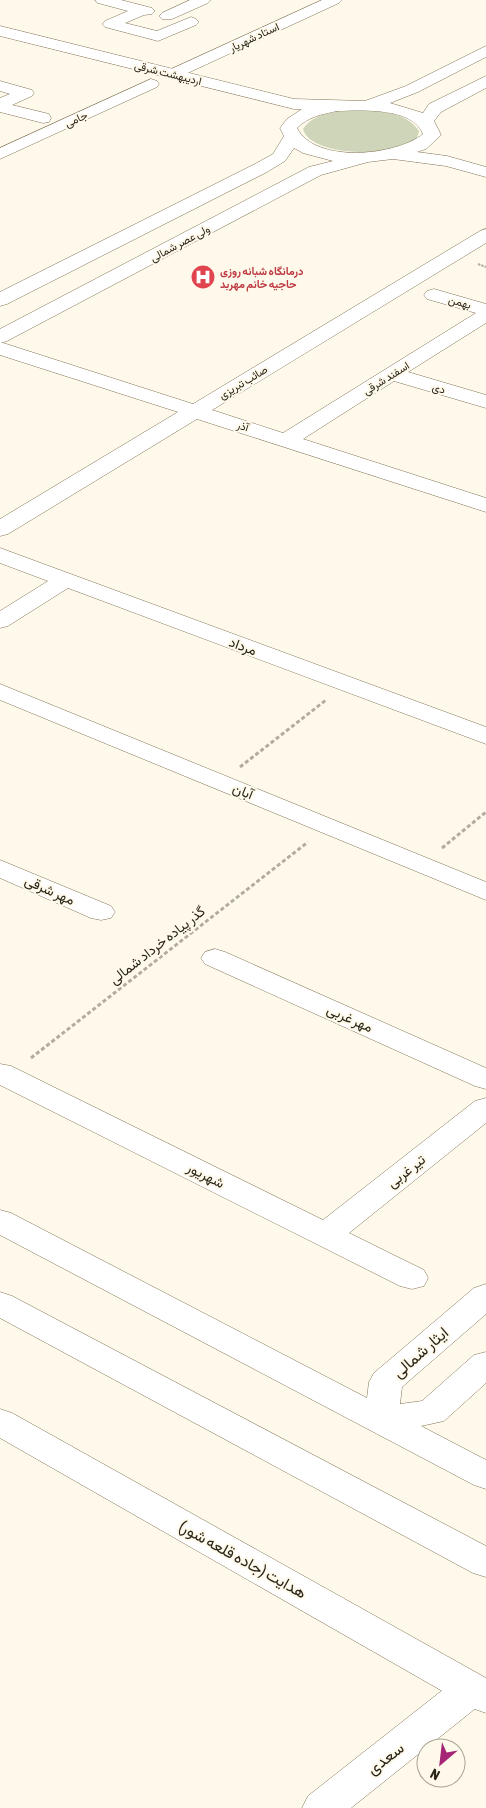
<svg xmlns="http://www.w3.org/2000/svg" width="486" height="1808" viewBox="0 0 486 1808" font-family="'Asap Condensed',Vazirmatn,sans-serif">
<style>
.green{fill:#cfd5b9}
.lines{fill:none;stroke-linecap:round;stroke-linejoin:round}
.minor-casing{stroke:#817355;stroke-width:1}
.major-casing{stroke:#817355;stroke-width:1}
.path-far1{stroke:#b1ac9e;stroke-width:2;stroke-dasharray:2.5 1;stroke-linecap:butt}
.path{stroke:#b1ac9e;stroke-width:3;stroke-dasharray:4 2.5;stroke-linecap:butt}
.minor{fill:#fff;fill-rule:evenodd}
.major{fill:#fff;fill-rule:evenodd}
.labels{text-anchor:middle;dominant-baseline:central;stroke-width:4;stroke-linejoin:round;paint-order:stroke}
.far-street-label{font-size:11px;fill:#2a2518;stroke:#fef9eb}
.far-health-label{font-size:11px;font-weight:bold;fill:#be3a42;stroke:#fef9eb;text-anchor:start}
.street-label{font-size:14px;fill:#2a2518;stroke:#fef9eb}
.near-street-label{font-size:16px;fill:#2a2518;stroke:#fef9eb}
</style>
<rect width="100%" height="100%" fill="#fef9eb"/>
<path class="green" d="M 352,110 C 374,111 405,110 419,131 C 419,132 417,137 417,138 C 402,158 310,158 303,129 C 314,113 334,112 352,110 Z"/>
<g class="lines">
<defs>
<path id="minor" d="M 95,0 L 121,0 L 152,8 L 155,11 L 152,14 L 144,15 L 125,23 L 157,31 L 191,17 L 196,19 L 199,22 L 196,25 L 158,41 L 105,27 L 102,24 L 105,21 L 128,11 L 98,3 Z
M 190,0 L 211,0 L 208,3 L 172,19 L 162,19 L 159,16 L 162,13 Z
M 322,0 L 342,0 L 339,3 L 179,77 L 167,77 L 165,74 L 167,71 Z
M 151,79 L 157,81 L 159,84 L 157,87 L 0,159 L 0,148 Z
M 0,81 L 32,90 L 34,93 L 32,96 L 12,105 L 49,114 L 51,118 L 49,122 L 43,123 L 0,112 L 0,98 L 10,94 L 0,91 Z
M 486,229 L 486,243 L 212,410 L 283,433 L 476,313 L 427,299 L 424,295 L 427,291 L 434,289 L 486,304 L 486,323 L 408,372 L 486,395 L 486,408 L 394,381 L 303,439 L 486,498 L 486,512 L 197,419 L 8,534 L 0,536 L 0,519 L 178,412 L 0,355 L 0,342 L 193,404 L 480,231 Z
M 0,548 L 486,727 L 486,744 L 68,588 L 8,626 L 0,628 L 0,611 L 48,581 L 0,563 Z
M 0,684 L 486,882 L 486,900 L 0,700 Z
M 0,860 L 111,906 L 115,912 L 111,918 L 101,920 L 91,918 L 0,878 Z
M 215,949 L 225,952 L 486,1068 L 486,1089 L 475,1086 L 205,964 L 201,958 L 205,952 Z
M 0,1064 L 11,1066 L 323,1220 L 475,1101 L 486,1098 L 486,1123 L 349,1233 L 424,1270 L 428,1278 L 424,1286 L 412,1289 L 400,1286 L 0,1085 Z
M 472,1673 L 486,1678 L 486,1700 L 351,1808 L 302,1808 L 308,1796 L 458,1678 Z"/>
<path id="major" d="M 0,26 L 294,99 L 365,101 L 406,86 L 486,46 L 486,57 L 418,92 L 390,103 L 423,113 L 429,104 L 486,76 L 486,88 L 441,112 L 434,121 L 441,135 L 426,149 L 417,152 L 447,156 L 486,167 L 486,177 L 446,166 L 393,159 L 368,162 L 321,175 L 7,341 L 0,343 L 0,329 L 309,167 L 333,161 L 303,153 L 294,148 L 285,161 L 267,172 L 7,304 L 0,306 L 0,292 L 255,164 L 273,154 L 284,136 L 280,128 L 287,119 L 302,109 L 294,109 L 0,36 ZM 337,111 C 361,110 413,107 423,134 C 396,156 315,164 297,128 C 308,117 322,114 337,111 Z
M 0,1210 L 11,1213 L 367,1398 L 369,1382 L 374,1373 L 474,1288 L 486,1284 L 486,1314 L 402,1387 L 400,1404 L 422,1401 L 474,1355 L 486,1352 L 486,1383 L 444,1421 L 421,1426 L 486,1460 L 486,1489 L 474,1485 L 0,1235 Z
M 0,1292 L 12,1296 L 486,1546 L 486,1577 L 473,1573 L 0,1318 Z
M 0,1409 L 12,1413 L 486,1678 L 486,1713 L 472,1708 L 0,1438 Z"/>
</defs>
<use href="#minor" class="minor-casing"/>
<use href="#major" class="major-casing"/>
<path class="path-far1" d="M 478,264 L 486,267"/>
<path class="path" d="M 240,767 L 326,700
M 442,848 L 486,812
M 31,1058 L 308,842"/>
<use href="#minor" class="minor"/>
<use href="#major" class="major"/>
</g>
<defs>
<symbol id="hospital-disc" viewBox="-11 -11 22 22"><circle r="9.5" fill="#e0444e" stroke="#fef9eb"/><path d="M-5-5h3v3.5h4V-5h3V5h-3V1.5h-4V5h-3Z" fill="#fff"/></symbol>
</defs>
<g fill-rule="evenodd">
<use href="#hospital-disc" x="189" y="263" width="28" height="28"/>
</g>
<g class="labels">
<g class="far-street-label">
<text transform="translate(254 37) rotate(-25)">استاد شهریار</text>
<text transform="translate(168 73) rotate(14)">اردیبهشت شرقی</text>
<text transform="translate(76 119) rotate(-25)">جامی</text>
<text transform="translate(180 243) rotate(-28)">ولی عصر شمالی</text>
<text transform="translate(460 302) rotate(16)">بهمن</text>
<text transform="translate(386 378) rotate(-32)">اسفند شرقی</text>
<text transform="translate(243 382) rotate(-31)">صائب تبریزی</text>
<text transform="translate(439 388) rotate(17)">دی</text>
<text transform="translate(243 426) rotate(18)">آذر</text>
</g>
<g class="far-health-label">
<text x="220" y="271">درمانگاه شبانه‌ روزی<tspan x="220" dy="13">حاجیه‌ خانم مهربد</tspan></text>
</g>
<g class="street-label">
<text transform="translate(243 646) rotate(20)">مرداد</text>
<text transform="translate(243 791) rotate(22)">آبان</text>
<text transform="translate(50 890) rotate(24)">مهر شرقی</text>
<text transform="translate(157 945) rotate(-38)">گذر پیاده خرداد شمالی</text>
<text transform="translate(350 1018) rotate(24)">مهر غربی</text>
<text transform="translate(406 1171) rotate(-38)">تیر غربی</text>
<text transform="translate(206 1175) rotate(27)">شهریور</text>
</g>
<g class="near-street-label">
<text transform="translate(420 1352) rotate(-41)">ایثار شمالی</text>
<text transform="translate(243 1559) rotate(29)">هدایت (جاده قلعه شور)</text>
<text transform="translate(385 1758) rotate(-38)">سعدی</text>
</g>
</g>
<g transform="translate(441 1763) rotate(208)"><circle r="24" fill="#fef9eb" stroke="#a9a497"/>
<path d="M0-4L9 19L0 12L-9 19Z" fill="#a52576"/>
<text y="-8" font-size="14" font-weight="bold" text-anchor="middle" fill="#2a2518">N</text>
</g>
</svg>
